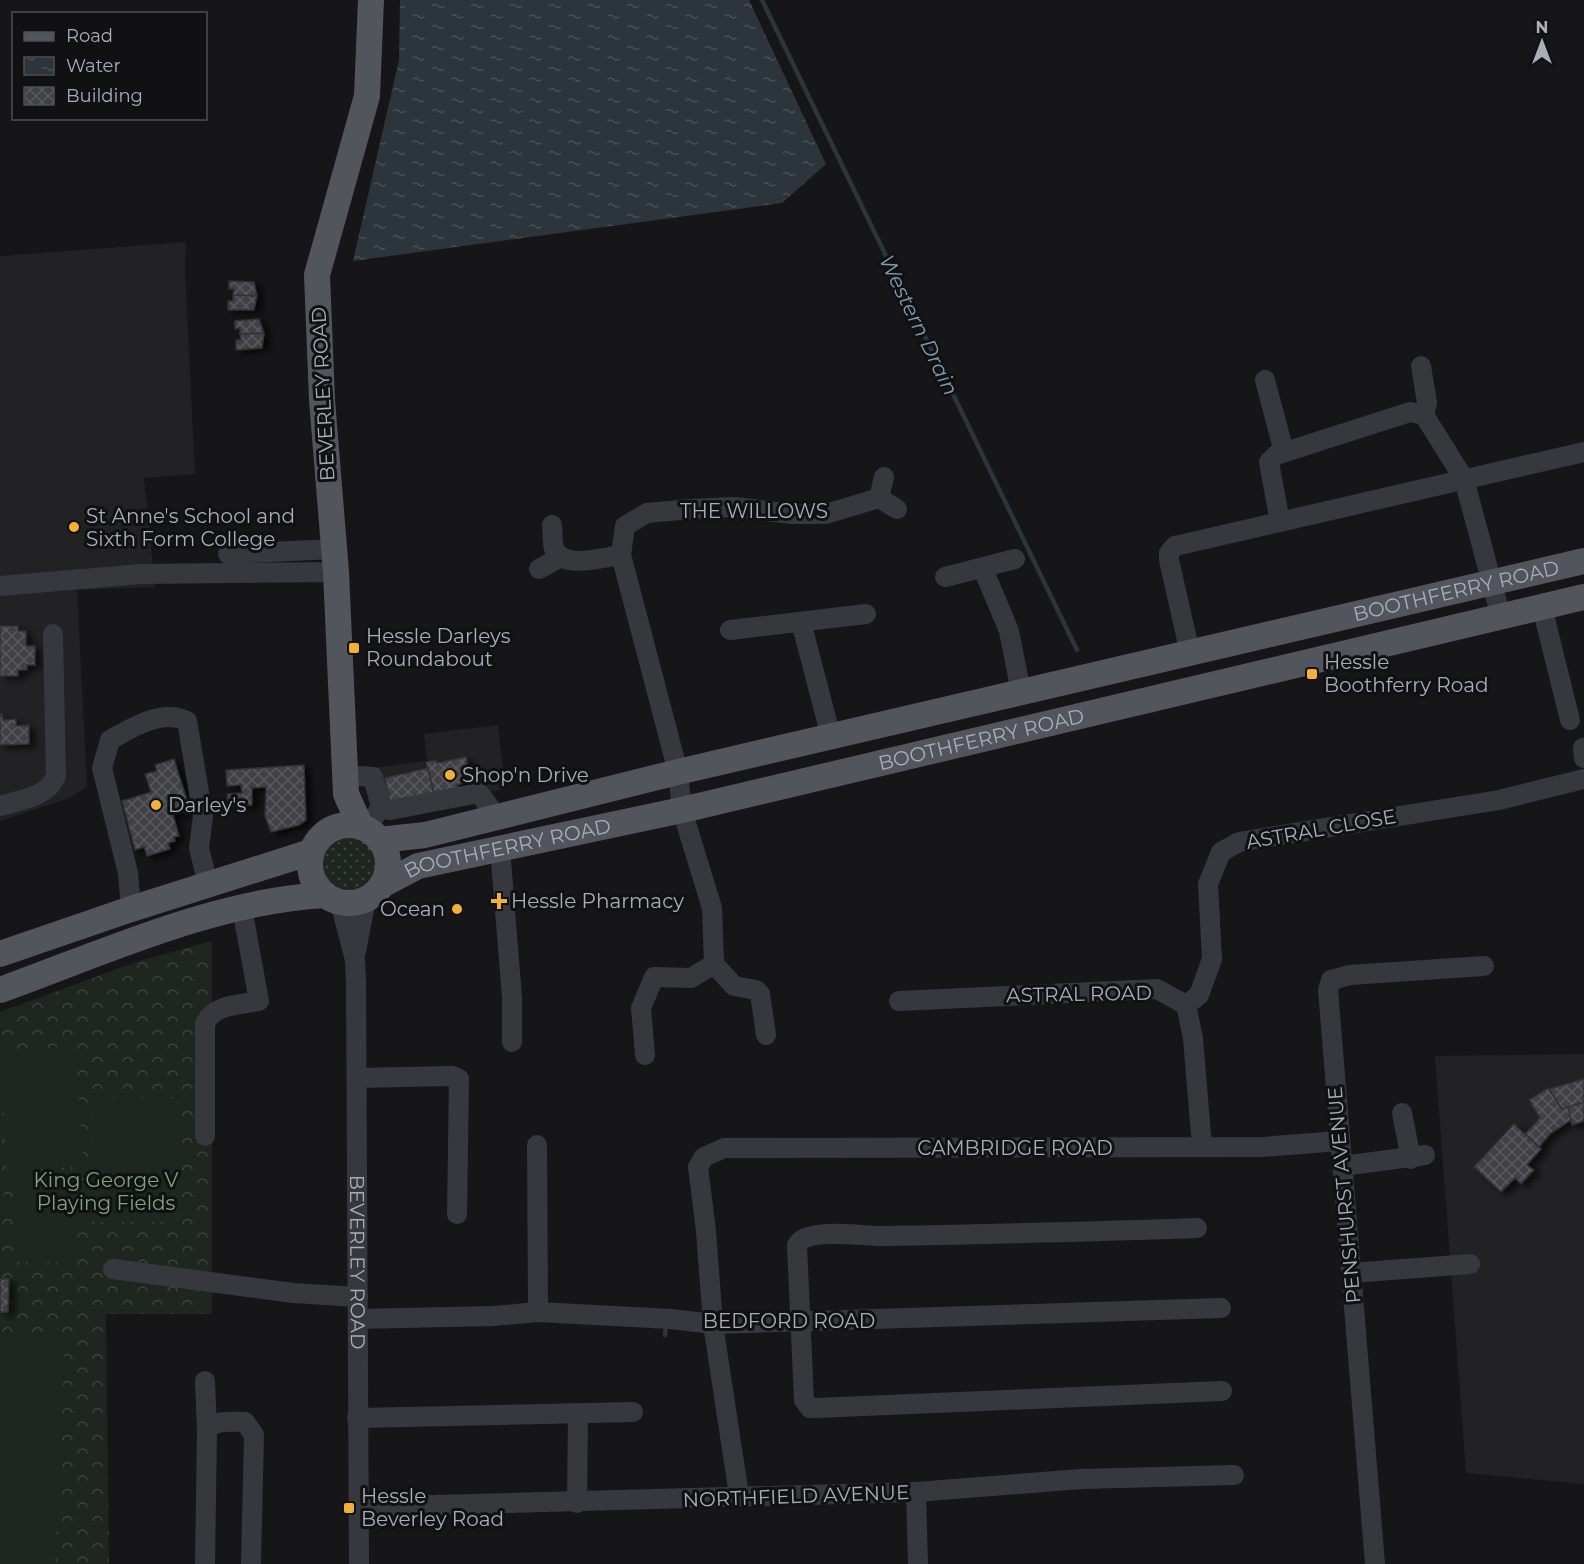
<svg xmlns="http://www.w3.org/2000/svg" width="1584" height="1564" viewBox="0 0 1584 1564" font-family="Montserrat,sans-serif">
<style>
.built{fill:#222225}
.grass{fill:url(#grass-dots)}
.forest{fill:url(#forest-crowns)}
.garden{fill:#1e261f}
.water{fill:url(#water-ripples)}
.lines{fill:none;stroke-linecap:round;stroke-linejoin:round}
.stream{stroke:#2c353c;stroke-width:4.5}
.building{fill:url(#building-cross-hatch);stroke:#303034;stroke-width:1.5;filter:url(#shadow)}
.minor{stroke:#37383d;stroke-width:20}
.major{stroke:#53555c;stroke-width:26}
.poi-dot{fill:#f2b134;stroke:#111113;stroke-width:2}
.labels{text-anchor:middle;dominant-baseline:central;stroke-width:6;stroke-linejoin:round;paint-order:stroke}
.street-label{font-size:20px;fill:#a8adb8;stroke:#111113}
.poi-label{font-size:20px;fill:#a8adb8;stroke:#111113;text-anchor:start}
.park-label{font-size:20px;fill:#7fa381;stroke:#111113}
.water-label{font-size:21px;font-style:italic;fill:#7f9bb3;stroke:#111113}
</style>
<defs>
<pattern id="grass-dots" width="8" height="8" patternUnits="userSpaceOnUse" patternTransform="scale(1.5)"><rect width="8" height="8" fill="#1e261f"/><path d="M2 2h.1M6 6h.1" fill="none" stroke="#3c433d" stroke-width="1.8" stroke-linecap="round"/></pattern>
<pattern id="forest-crowns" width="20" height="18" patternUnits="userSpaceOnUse" patternTransform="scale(1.5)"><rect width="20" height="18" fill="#1e261f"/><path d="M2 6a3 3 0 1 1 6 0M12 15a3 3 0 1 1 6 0" fill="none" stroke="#3c433d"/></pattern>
<pattern id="water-ripples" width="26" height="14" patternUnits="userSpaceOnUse" patternTransform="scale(1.5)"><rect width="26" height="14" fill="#2c353c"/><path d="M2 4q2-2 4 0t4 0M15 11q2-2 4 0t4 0" fill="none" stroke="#485056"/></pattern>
<pattern id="building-cross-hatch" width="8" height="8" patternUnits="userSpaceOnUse" patternTransform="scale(1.5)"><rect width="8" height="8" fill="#404145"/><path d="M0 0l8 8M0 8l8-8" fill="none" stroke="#595a5e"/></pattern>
<filter id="shadow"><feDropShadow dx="6" dy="3.5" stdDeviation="3" flood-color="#0009"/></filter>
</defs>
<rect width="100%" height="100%" fill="#161618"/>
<path class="built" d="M 186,242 L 185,270 L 195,474 L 144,478 L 155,587 L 77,590 L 87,787 L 69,798 L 0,821 L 0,256 Z
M 498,725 L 505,789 L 386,812 L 363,769 L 427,761 L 424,734 Z
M 1584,1054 L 1584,1484 L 1466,1473 L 1435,1056 Z"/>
<path class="grass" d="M320 865a28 28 0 1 1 56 0a28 28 0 1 1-56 0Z"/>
<path class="forest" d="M 212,941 L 212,1314 L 106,1314 L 109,1564 L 0,1564 L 0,1012 L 139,961 Z"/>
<path class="garden" d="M 75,1046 L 84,1166 L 7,1172 L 0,1052 Z
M 93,1098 L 177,1098 L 177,1222 L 93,1222 Z
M 17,1178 L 78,1179 L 77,1263 L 15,1262 Z
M 0,1190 L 4,1190 L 1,1248 L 0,1248 Z
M 0,1332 L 65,1335 L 55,1564 L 0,1564 Z"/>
<path class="water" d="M 400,0 L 749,0 L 826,164 L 782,203 L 353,261 L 399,60 Z"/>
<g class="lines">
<path class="stream" d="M 762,0 L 1077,650
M 665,1335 L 666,1323"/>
</g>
<path class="building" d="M 229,281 L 254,282 L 257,296 L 233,295 L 234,289 L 229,289 Z
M 233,295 L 257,296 L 254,310 L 228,310 L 228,301 L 233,301 Z
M 259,319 L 264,333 L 240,334 L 240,328 L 235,329 L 235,321 Z
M 264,333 L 262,348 L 236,350 L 236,340 L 241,340 L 240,334 Z
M 0,626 L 18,626 L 18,631 L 26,631 L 26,646 L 35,646 L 35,665 L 27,665 L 27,670 L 18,670 L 18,676 L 0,676 Z
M 0,714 L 2,714 L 3,720 L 16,719 L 16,726 L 29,725 L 29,744 L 0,745 Z
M 466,757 L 471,781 L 457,785 L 458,789 L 434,794 L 426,762 L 436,760 L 437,763 Z
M 174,759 L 190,810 L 173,815 L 179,836 L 174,837 L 175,841 L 168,843 L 170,849 L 147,856 L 144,847 L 135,850 L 122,801 L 151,792 L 145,774 L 157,771 L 155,765 Z
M 304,765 L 306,820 L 299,825 L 271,832 L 265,816 L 266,787 L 252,788 L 252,805 L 228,806 L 227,794 L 242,793 L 241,785 L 227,786 L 226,770 Z
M 428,768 L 435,798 L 391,808 L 385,778 Z
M 1584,1079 L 1584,1102 L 1562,1109 L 1549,1089 Z
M 1548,1088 L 1562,1109 L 1568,1107 L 1571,1120 L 1551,1133 L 1539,1147 L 1525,1134 L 1540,1118 L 1529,1100 Z
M 1584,1102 L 1584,1121 L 1572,1125 L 1568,1107 Z
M 1514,1124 L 1541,1149 L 1527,1165 L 1534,1170 L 1521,1184 L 1515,1178 L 1501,1192 L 1474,1167 Z
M 0,1279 L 9,1279 L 8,1312 L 0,1312 Z"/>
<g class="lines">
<g class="minor">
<path d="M 1421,366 L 1427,403 L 1424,415"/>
<path d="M 1265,380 L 1284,452"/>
<path d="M 884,477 L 879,498 L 897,509"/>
<path d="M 1280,522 L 1269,462 L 1276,455 L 1410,412 L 1424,415 L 1464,479 L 1501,617"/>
<path d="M 552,525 C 553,532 552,542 554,549 C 563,570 604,557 621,555"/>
<path d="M 228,554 L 334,549"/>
<path d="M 539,569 L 561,557"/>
<path d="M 983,569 L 1009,631 L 1021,692"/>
<path d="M 945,577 L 1015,559"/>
<path d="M 0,586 L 140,574 L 336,572"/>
<path d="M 1542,607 L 1570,720"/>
<path d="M 801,622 L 831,737"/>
<path d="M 730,630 L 866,614"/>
<path d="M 1190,653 L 1169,560 L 1169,553 L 1175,546 L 1584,452"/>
<path d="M 1583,748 L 1584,758"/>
<path d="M 346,775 L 373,777 L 381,807"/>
<path d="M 0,806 C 20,800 48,797 56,776 L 53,634"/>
<path d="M 366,829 L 381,807 L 390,810 L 479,793 L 497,817"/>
<path d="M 500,848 L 512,997 L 512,1042"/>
<path id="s1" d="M 340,902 L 355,960 L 356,981 L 359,1564"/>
<path d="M 131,909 L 128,873 L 102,768 L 110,740 C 133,727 161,709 187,721 L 203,816 L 199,848 L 208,884"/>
<path d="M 356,951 L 366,899"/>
<path d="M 714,964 L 734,986 L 756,990 L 760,994 L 766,1035"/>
<path d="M 899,1001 L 1157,989 L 1186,1005"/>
<path d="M 1186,1005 L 1199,995 L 1212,959 L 1208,884 L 1221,852 L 1239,842 L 1499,800 L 1584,779"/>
<path d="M 1186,1005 L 1193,1038 L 1202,1146"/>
<path d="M 645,1055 L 641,1008 L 654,977 L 691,978 L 714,964 L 712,908 L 682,810 L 678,772 L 621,555 L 625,526 L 647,513 L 691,509 L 735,507 L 792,514 L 826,514 L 879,498"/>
<path d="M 357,1078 L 452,1076 L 459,1079 L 457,1214"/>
<path d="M 1402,1113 L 1411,1159"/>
<path d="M 205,1136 L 205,1024 C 213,1004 240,1005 259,1001 L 242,908"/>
<path d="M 537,1145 L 538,1312"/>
<path d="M 1343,1166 L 1425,1155"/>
<path d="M 1197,1228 C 1092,1232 986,1234 880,1236 C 861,1236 806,1227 797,1245 L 804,1400 L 810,1408 L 816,1408 L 1222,1391"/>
<path d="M 113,1269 L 293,1293 L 358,1297"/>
<path d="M 1351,1273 L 1470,1264"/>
<path d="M 358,1319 L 493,1316 L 538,1312 L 671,1319 L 713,1324 L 1221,1308"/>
<path d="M 205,1381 L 207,1430"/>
<path d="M 357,1418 L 633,1412"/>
<path d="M 916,1492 L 918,1564"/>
<path d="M 739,1495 L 713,1324 L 706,1231 L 698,1167 L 704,1157 L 724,1148 L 1262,1147 L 1339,1141"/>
<path d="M 577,1503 L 578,1413"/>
<path d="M 357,1507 L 916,1492 L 1081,1479 L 1234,1475"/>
<path d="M 205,1564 L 207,1430 C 216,1419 232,1422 245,1422 L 254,1435 L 251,1564"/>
<path d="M 1375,1564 L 1328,990 L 1331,980 L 1350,975 L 1484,966"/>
</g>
<g class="major">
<circle cx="349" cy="864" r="39"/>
<path d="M 361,827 L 346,794 L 336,572 L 322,400 L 317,275 L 367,96 L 371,0"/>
<path id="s2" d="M 379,840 L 425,835 L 678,772 L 1584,561"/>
<path id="s3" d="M 382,885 L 418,866 L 682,810 L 1584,597"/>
<path d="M 0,954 L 131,909 L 311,852"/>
<path d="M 0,990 C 103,953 214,901 325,895"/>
</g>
</g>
<g class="poi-dot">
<circle cx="74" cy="527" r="6"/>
<rect x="348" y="642" width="12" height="12" rx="3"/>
<rect x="1306" y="668" width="12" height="12" rx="3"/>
<circle cx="450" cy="775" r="6"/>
<circle cx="156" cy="805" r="6"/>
<path d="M496 892h6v6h6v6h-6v6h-6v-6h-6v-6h6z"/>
<circle cx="457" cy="909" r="6"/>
<rect x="343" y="1502" width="12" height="12" rx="3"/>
</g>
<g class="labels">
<g class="street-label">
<text transform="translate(323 394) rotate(-93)">BEVERLEY ROAD</text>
<text x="754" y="511">THE WILLOWS</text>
<text stroke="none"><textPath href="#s2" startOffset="1106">BOOTHFERRY ROAD</textPath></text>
<text stroke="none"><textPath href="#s3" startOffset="618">BOOTHFERRY ROAD</textPath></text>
<text transform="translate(1321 829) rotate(-10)">ASTRAL CLOSE</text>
<text stroke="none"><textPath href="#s3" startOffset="132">BOOTHFERRY ROAD</textPath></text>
<text transform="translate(1079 994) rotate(-1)">ASTRAL ROAD</text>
<text x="1015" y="1148">CAMBRIDGE ROAD</text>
<text transform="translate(1344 1195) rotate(-95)">PENSHURST AVENUE</text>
<text stroke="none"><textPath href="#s1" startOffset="362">BEVERLEY ROAD</textPath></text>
<text x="789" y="1321">BEDFORD ROAD</text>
<text transform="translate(796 1496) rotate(-2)">NORTHFIELD AVENUE</text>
</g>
<g class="poi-label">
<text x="86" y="516">St Anne's School and<tspan x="86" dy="23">Sixth Form College</tspan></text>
<text x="366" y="636">Hessle Darleys<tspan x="366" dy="23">Roundabout</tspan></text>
<text x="1324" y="662">Hessle<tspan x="1324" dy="23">Boothferry Road</tspan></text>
<text x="462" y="775">Shop'n Drive</text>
<text x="168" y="805">Darley's</text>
<text x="511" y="901">Hessle Pharmacy</text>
<text x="445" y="909" text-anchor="end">Ocean</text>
<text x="361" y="1496">Hessle<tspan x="361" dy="23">Beverley Road</tspan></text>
</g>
<g class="park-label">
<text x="106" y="1180">King George V<tspan x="106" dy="23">Playing Fields</tspan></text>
</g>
<g class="water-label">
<text transform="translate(919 325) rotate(64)">Western Drain</text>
</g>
</g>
<rect x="12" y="12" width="195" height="108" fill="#111113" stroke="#4d4f55" stroke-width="1.5"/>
<rect x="24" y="32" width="30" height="9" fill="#53555c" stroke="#4d4f55" stroke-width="1.5"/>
<text x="66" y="42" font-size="18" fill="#a8adb8">Road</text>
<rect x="24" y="57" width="30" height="18" fill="url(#water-ripples)" stroke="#4d4f55" stroke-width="1.5"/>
<text x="66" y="72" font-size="18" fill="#a8adb8">Water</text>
<rect x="24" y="87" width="30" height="18" fill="url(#building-cross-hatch)" stroke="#4d4f55" stroke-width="1.5"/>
<text x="66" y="102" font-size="18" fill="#a8adb8">Building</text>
<g transform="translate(1542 42)" stroke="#111113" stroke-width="4.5" paint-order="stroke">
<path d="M0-4.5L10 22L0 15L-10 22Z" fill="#a8adb8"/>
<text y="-9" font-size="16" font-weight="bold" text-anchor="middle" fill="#a8adb8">N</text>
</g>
</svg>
